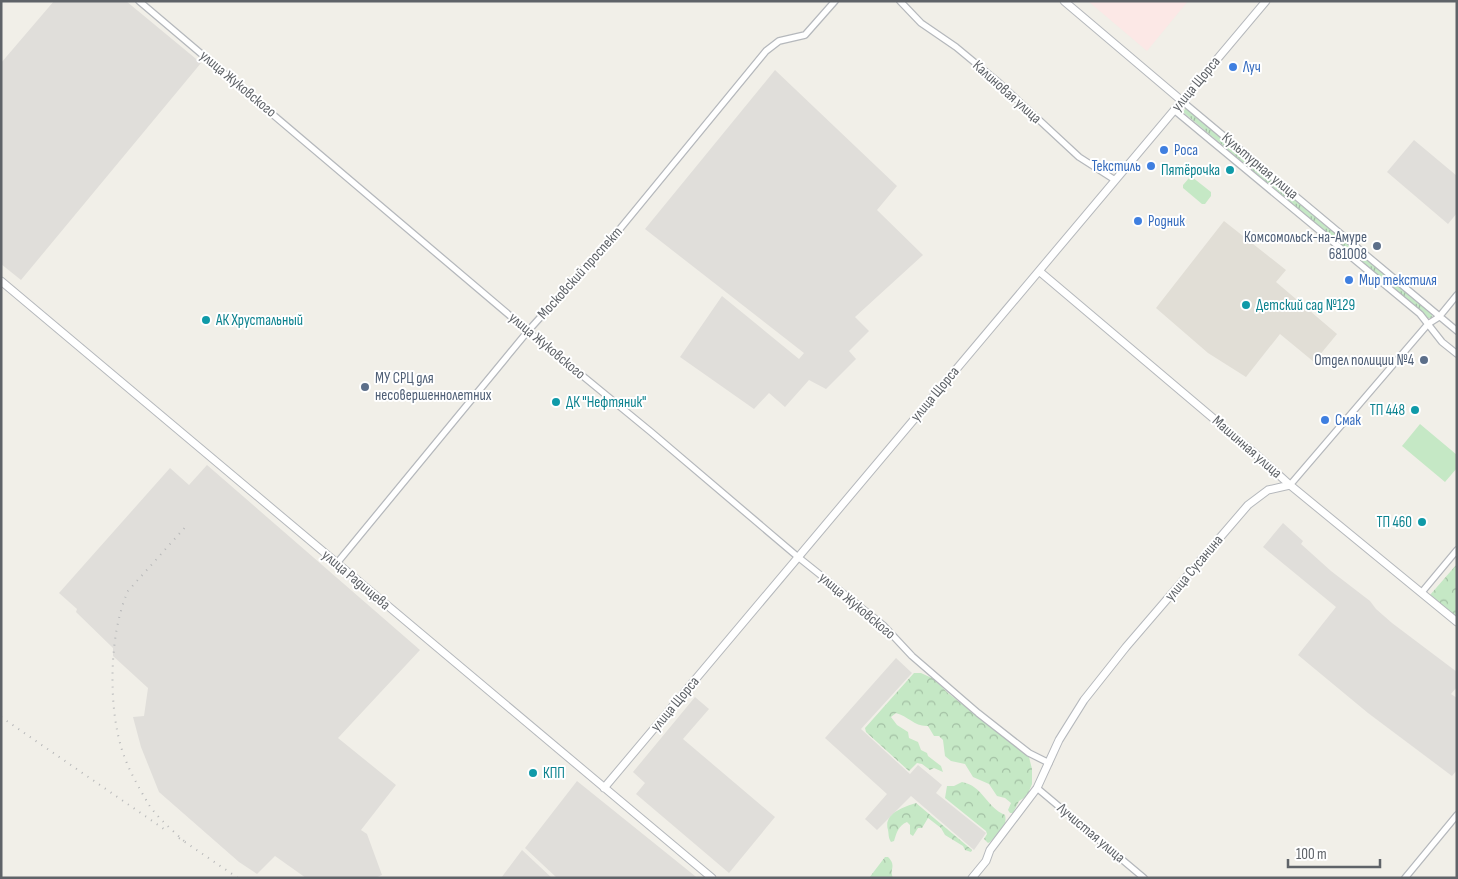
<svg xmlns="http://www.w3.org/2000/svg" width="1458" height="879" viewBox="0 0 1458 879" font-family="'Sofia Sans Condensed',sans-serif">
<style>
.industrial{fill:#e0deda}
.education{fill:#e1ded6}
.medical{fill:#fce8e6}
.grass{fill:url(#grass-tufts)}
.forest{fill:url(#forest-crowns)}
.pitch{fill:#c5e8c5}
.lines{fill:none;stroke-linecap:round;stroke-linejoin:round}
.minor-casing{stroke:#b5b8bc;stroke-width:8}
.tertiary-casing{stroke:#b5b8bc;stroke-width:9}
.minor{stroke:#fff;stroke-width:5.5}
.tertiary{stroke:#fff;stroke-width:7}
.rail{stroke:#b6b7b8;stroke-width:2;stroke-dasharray:1 6;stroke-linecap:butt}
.shop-dot{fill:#3f7fe0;stroke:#fff;stroke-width:2}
.culture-dot{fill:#0f9aa8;stroke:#fff;stroke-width:2}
.service-dot{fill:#5c6f8a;stroke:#fff;stroke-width:2}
.labels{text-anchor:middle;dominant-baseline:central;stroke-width:4;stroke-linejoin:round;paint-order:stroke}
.shop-label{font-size:15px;fill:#366cbe;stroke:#fff;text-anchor:start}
.street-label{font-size:15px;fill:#5f6368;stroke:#fff}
.culture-label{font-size:15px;fill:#0d838f;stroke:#fff;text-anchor:start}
.service-label{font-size:15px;fill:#4e5e75;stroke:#fff;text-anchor:end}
</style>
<defs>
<pattern id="grass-tufts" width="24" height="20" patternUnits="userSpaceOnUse" patternTransform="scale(1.25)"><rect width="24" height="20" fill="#c5e8c5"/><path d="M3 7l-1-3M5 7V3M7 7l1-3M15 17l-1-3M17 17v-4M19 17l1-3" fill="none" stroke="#a3c0a4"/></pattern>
<pattern id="forest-crowns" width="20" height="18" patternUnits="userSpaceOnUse" patternTransform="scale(1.25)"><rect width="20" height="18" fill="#c5e8c5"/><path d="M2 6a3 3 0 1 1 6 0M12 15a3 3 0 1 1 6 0" fill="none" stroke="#a3c0a4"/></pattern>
</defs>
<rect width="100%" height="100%" fill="#f1efe8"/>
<path class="industrial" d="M 54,1 L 126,1 L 201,63 L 21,280 L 1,264 L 1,63 Z
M 775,70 L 897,186 L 877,210 L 923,255 L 855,317 L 869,331 L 849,351 L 856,359 L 826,389 L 809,380 L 785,407 L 769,393 L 754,409 L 680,357 L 722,296 L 799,359 L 804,353 L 645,229 Z
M 1414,140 L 1457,176 L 1457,213 L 1448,224 L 1387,172 Z
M 207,465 L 420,650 L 338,738 L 396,785 L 361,830 L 367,834 L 382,875 L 375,878 L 306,878 L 275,856 L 257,874 L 239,862 L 159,792 L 141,747 L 133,717 L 144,716 L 148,688 L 113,656 L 113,648 L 76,612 L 77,609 L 59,593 L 170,468 L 189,485 Z
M 1283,523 L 1303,541 L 1301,544 L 1331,571 L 1370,601 L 1376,609 L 1392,623 L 1457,672 L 1457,687 L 1451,694 L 1457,698 L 1457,770 L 1452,776 L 1368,713 L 1298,655 L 1336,607 L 1263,547 Z
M 896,658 L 912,673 L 861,729 L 910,774 L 918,765 L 942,785 L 936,793 L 986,833 L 974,850 L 911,796 L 877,830 L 865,819 L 887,794 L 825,738 Z
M 695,697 L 709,709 L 683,739 L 775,817 L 729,873 L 636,794 L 645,783 L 633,772 Z
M 577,781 L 695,876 L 697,878 L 557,878 L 525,848 Z
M 522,850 L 552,878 L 501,878 Z"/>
<path class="education" d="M 1224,221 L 1286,270 L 1276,282 L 1337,334 L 1314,362 L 1280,334 L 1246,377 L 1208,353 L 1156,308 Z"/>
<path class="medical" d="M 1088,1 L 1188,1 L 1147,51 Z"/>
<path class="grass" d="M 1186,108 L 1432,314 L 1432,318 L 1428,318 L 1183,112 Z"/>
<path class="forest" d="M 1457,564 L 1457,617 L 1430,595 Z
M 914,673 L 921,673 L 934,679 L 948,693 L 1029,757 L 1032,769 L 1032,784 L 1027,796 L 1019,801 L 1013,813 L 1010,813 L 1008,810 L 1011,803 L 1005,798 L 997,796 L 989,784 L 973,777 L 965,764 L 951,761 L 945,756 L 943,740 L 939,736 L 934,736 L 928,726 C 915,727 908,716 896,713 L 891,717 L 897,725 L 908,732 L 909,738 L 918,742 L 921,750 L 927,753 L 928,756 L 941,766 L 943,772 L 934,768 L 930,770 L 922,764 L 917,763 L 909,771 L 866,732 L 865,728 Z
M 962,782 C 983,786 986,807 1005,815 C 1008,827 998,834 990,842 L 988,843 L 984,839 L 987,834 L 986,831 L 945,798 L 947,786 L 954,786 Z
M 916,803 L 972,850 L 971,852 L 965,850 L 963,846 L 945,835 L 941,828 L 928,818 L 922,828 L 918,828 L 913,836 L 910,834 L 910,825 L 907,822 C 898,826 897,832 894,841 L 891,842 C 888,837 889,835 888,830 C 883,814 903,807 916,803 Z
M 885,857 L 888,857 C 897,866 889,869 893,878 L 869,878 Z"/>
<path class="pitch" d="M 1190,177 L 1192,177 L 1211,192 L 1211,196 L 1205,204 L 1202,204 L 1183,188 L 1183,185 Z
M 1420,424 L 1457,455 L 1457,468 L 1445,482 L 1402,446 Z"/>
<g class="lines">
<defs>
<path id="minor" d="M 139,1 L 528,331 L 651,432 L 798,557 L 883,625 L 912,656 L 978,713 L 1029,753 L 1049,763
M 900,1 L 921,23 L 956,47 L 997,81 L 1079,157 L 1115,180
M 1182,101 L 1457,331
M 1174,110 L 1420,314 L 1442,342 L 1457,354
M 1290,485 L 1428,324 L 1439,317 L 1457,295
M 337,563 L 528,331 L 619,230 L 766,51 L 779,41 L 805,35 L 835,1
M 1422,592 L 1457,550
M 1037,788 L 1144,878
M 1405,878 L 1457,815"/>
<path id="tertiary" d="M 1064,1 L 1182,101
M 1039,271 L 1259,457 L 1290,485 L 1457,622
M 1,281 L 712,878
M 604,788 L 1266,1
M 972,878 L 986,861 L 990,850 L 1037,788 L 1059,740 L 1084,700 L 1126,647 L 1248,505 L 1268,490 L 1290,485"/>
</defs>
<use href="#minor" class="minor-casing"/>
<use href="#tertiary" class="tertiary-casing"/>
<use href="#minor" class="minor"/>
<use href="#tertiary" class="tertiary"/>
<path class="rail" d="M 1,717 L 164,829
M 179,838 L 238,878
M 184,841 C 172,830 158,818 149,805 C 139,788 128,769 122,750 C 108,706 109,633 128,591 L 188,524"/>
</g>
<g class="shop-dot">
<circle cx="1233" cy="67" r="5"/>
<circle cx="1164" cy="150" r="5"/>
<circle cx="1151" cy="166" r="5"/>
<circle cx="1138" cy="221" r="5"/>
<circle cx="1349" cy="280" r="5"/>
<circle cx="1325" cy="420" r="5"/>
</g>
<g class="culture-dot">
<circle cx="1230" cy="170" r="5"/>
<circle cx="1246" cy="305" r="5"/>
<circle cx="206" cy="320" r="5"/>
<circle cx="556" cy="402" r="5"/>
<circle cx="1415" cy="410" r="5"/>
<circle cx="1422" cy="522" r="5"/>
<circle cx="533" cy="773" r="5"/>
</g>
<g class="service-dot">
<circle cx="1377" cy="246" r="5"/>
<circle cx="1424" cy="360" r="5"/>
<circle cx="365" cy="387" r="5"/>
</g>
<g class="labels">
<g class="shop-label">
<text x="1243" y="67">Луч</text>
<text x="1174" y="150">Роса</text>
<text x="1141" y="166" text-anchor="end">Текстиль</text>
<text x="1148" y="221">Родник</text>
<text x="1359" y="280">Мир текстиля</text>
<text x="1335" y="420">Смак</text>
</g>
<g class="street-label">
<text transform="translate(238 84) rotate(40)">улица Жуковского</text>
<text transform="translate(1196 84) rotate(-50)">улица Щорса</text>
<text transform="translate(1007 92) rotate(42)">Калиновая улица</text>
<text transform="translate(1260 166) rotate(40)">Культурная улица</text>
<text transform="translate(580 273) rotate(-48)">Московский проспект</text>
<text transform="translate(547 346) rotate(40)">улица Жуковского</text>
<text transform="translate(935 394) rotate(-50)">улица Щорса</text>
<text transform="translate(1247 447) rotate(41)">Машинная улица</text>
<text transform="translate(1194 568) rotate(-50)">улица Сусанина</text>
<text transform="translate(356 580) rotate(40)">улица Радищева</text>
<text transform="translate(857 606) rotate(40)">улица Жуковского</text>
<text transform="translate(675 704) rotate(-50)">улица Щорса</text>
<text transform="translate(1091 833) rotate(40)">Лучистая улица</text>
</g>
<g class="culture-label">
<text x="1220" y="170" text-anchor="end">Пятёрочка</text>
<text x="1256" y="305">Детский сад №129</text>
<text x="216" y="320">АК Хрустальный</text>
<text x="566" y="402">ДК "Нефтяник"</text>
<text x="1405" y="410" text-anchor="end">ТП 448</text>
<text x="1412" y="522" text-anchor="end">ТП 460</text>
<text x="543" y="773">КПП</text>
</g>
<g class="service-label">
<text x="1367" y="237">Комсомольск-на-Амуре<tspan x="1367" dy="17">681008</tspan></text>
<text x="1414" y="360">Отдел полиции №4</text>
<text x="375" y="378" text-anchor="start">МУ СРЦ для<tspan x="375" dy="17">несовершеннолетних</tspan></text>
</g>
</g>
<rect width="1458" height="879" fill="none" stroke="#5f6368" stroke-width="5"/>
<path d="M1288 859v8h92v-8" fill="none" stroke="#5f6368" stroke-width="2.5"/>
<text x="1296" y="859" font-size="15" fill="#5f6368" stroke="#ffffff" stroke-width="4" paint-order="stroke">100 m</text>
</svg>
